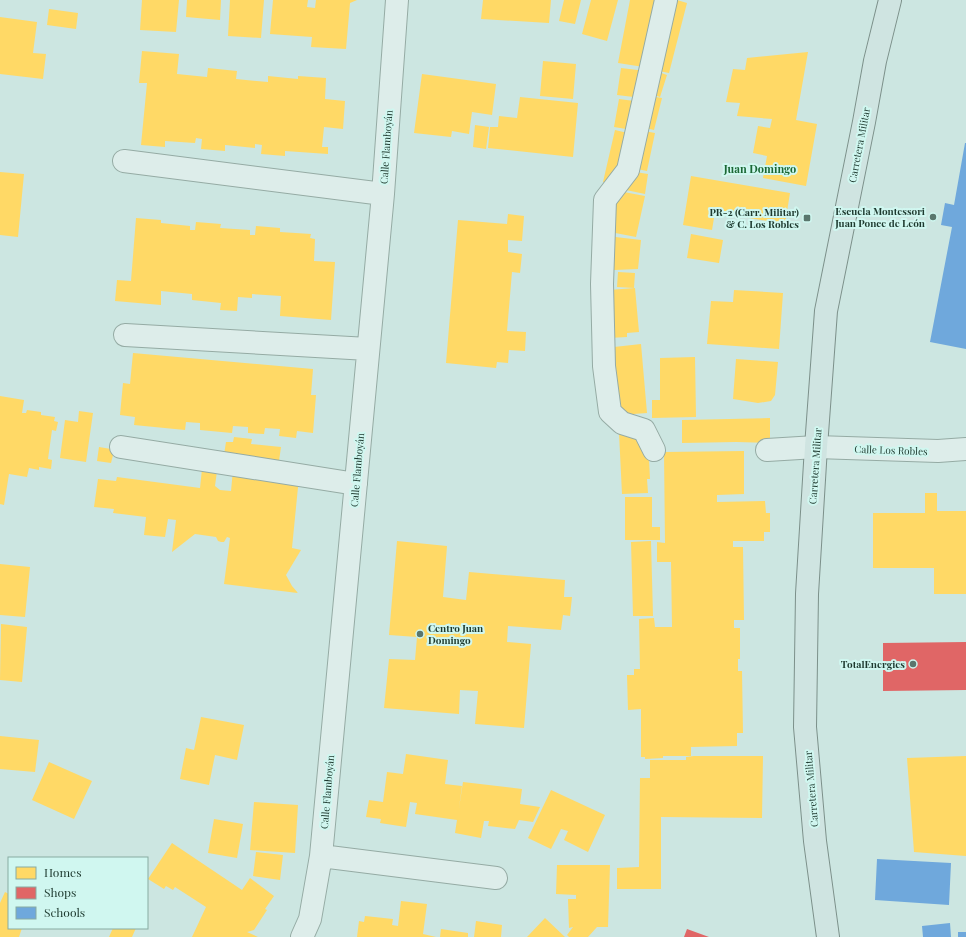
<svg xmlns="http://www.w3.org/2000/svg" width="966" height="937" viewBox="0 0 966 937" font-family="'Playfair Display',serif">
<style>
.homes{fill:#ffd966}
.shops{fill:#e06666}
.schools{fill:#6fa8dc}
.lines{fill:none;stroke-linecap:round;stroke-linejoin:round}
.minor-casing{stroke:#95aba4;stroke-width:24}
.major-casing{stroke:#7c908a;stroke-width:24}
.minor{stroke:#ddedea;stroke-width:22}
.major{stroke:#cfe4e1;stroke-width:22}
.poi-dot{fill:#5a766d;stroke:#d0f7f0;stroke-width:1.5}
.labels{text-anchor:middle;dominant-baseline:central;stroke-width:4;stroke-linejoin:round;paint-order:stroke}
.street-label{font-size:10px;fill:#1d392e;stroke:#d0f7f0}
.poi-label{font-size:10px;font-weight:bold;fill:#1d392e;stroke:#d0f7f0;text-anchor:end}
.neighbourhood-label{font-size:11px;font-weight:bold;fill:#1a6734;stroke:#d0f7f0}
</style>
<rect width="100%" height="100%" fill="#cce6e1"/>
<path class="homes" d="M 142,0 L 179,0 L 176,32 L 140,30 Z
M 187,0 L 221,0 L 220,20 L 186,17 Z
M 230,0 L 264,0 L 261,38 L 228,36 Z
M 273,0 L 308,0 L 307,7 L 315,8 L 316,0 L 357,0 L 350,3 L 346,49 L 311,47 L 312,37 L 270,34 Z
M 483,0 L 551,0 L 549,23 L 481,19 Z
M 564,0 L 581,0 L 575,24 L 559,21 Z
M 591,0 L 618,0 L 607,41 L 582,34 Z
M 630,0 L 662,0 L 650,68 L 618,63 Z
M 667,0 L 677,0 L 687,3 L 669,73 L 654,70 Z
M 49,9 L 78,13 L 76,29 L 47,25 Z
M 0,17 L 37,22 L 33,53 L 46,54 L 43,79 L 0,74 Z
M 142,51 L 179,54 L 177,74 L 207,77 L 208,68 L 237,71 L 236,79 L 268,82 L 268,76 L 298,79 L 298,76 L 326,78 L 325,99 L 345,101 L 343,129 L 324,127 L 322,147 L 328,147 L 328,154 L 285,151 L 285,156 L 261,154 L 262,145 L 255,144 L 255,148 L 225,145 L 225,151 L 201,149 L 202,139 L 196,138 L 195,143 L 165,141 L 165,147 L 141,145 L 147,83 L 139,83 Z
M 808,52 L 796,120 L 817,124 L 806,186 L 763,178 L 767,156 L 753,153 L 758,126 L 770,128 L 772,119 L 737,116 L 740,103 L 726,102 L 733,69 L 745,70 L 747,58 Z
M 543,61 L 576,64 L 573,99 L 540,96 Z
M 621,68 L 646,71 L 642,98 L 617,95 Z
M 653,70 L 667,75 L 660,97 L 649,93 Z
M 422,74 L 496,84 L 492,115 L 472,112 L 469,134 L 452,131 L 451,137 L 414,133 Z
M 520,97 L 578,103 L 573,157 L 488,148 L 490,127 L 498,127 L 499,116 L 517,118 Z
M 656,97 L 662,98 L 654,130 L 641,127 L 647,101 L 655,102 Z
M 619,99 L 642,102 L 638,131 L 614,127 Z
M 475,125 L 489,127 L 486,149 L 473,147 Z
M 615,130 L 636,135 L 624,187 L 603,182 Z
M 639,130 L 655,133 L 647,171 L 632,168 Z
M 629,171 L 648,174 L 645,194 L 626,190 Z
M 0,172 L 24,174 L 18,237 L 0,235 Z
M 691,176 L 790,193 L 785,224 L 715,212 L 712,230 L 683,225 Z
M 613,190 L 645,196 L 636,237 L 605,231 Z
M 508,214 L 524,216 L 522,241 L 508,240 L 508,252 L 522,254 L 520,273 L 512,272 L 507,331 L 526,332 L 525,351 L 509,350 L 508,363 L 497,362 L 496,368 L 446,363 L 458,220 L 507,224 Z
M 136,218 L 161,220 L 161,223 L 190,226 L 190,230 L 195,230 L 196,222 L 221,224 L 220,228 L 250,230 L 250,235 L 255,235 L 256,226 L 280,228 L 280,232 L 311,234 L 310,238 L 315,239 L 314,261 L 335,262 L 331,320 L 280,316 L 281,296 L 252,294 L 252,298 L 238,297 L 237,311 L 220,310 L 221,303 L 192,300 L 192,294 L 161,291 L 161,305 L 115,301 L 117,280 L 131,281 Z
M 691,234 L 723,240 L 719,263 L 687,258 Z
M 607,236 L 641,240 L 638,269 L 615,270 L 605,269 Z
M 618,272 L 635,273 L 634,288 L 617,287 Z
M 635,288 L 639,332 L 627,333 L 627,337 L 609,338 L 609,290 Z
M 734,290 L 783,293 L 779,349 L 707,344 L 711,301 L 733,302 Z
M 641,344 L 647,413 L 620,415 L 614,347 Z
M 133,353 L 313,369 L 311,395 L 316,395 L 313,433 L 297,431 L 296,438 L 279,436 L 280,429 L 265,428 L 264,434 L 248,433 L 248,427 L 233,426 L 232,433 L 200,430 L 200,423 L 186,422 L 185,430 L 134,425 L 135,417 L 120,415 L 123,383 L 130,384 Z
M 695,357 L 696,417 L 652,418 L 652,400 L 660,400 L 660,358 Z
M 736,359 L 778,362 L 775,395 L 771,401 L 758,403 L 733,399 Z
M 0,396 L 24,400 L 22,413 L 26,413 L 27,410 L 41,412 L 41,415 L 55,417 L 54,421 L 58,422 L 56,431 L 52,430 L 48,459 L 52,460 L 51,469 L 39,467 L 39,470 L 29,468 L 27,477 L 9,474 L 4,505 L 0,504 Z
M 79,411 L 93,413 L 86,462 L 60,458 L 65,420 L 78,422 Z
M 770,418 L 770,443 L 736,442 L 682,443 L 682,420 Z
M 619,433 L 648,440 L 650,479 L 647,479 L 648,493 L 622,494 Z
M 234,437 L 252,439 L 251,444 L 281,447 L 279,461 L 224,455 L 226,442 L 233,442 Z
M 99,447 L 111,449 L 113,455 L 111,463 L 97,461 Z
M 744,451 L 744,494 L 717,495 L 717,502 L 765,501 L 766,513 L 770,513 L 770,532 L 764,532 L 764,541 L 733,541 L 733,547 L 743,547 L 744,620 L 734,620 L 734,628 L 740,628 L 740,659 L 738,659 L 738,671 L 742,671 L 743,733 L 737,733 L 737,746 L 691,747 L 691,756 L 663,756 L 663,758 L 645,759 L 645,757 L 641,757 L 641,709 L 628,710 L 627,675 L 634,675 L 634,669 L 640,669 L 639,619 L 654,618 L 655,627 L 672,627 L 671,562 L 657,562 L 657,542 L 665,543 L 664,452 Z
M 202,469 L 217,471 L 215,486 L 220,490 L 231,491 L 233,470 L 299,477 L 292,548 L 301,550 L 286,575 L 292,586 L 298,593 L 224,584 L 230,538 L 227,537 L 224,542 L 221,542 L 218,541 L 216,537 L 195,534 L 172,552 L 176,520 L 168,519 L 165,537 L 144,535 L 146,517 L 113,513 L 114,509 L 94,507 L 98,479 L 116,481 L 117,477 L 200,488 Z
M 925,493 L 937,493 L 937,511 L 966,511 L 966,594 L 934,594 L 934,568 L 873,568 L 873,513 L 925,513 Z
M 625,497 L 652,497 L 652,527 L 660,527 L 660,540 L 625,540 Z
M 397,541 L 447,546 L 443,597 L 466,600 L 469,572 L 565,580 L 564,597 L 572,597 L 570,616 L 563,615 L 561,630 L 508,626 L 507,642 L 531,644 L 524,728 L 475,724 L 478,691 L 460,690 L 459,714 L 384,708 L 389,659 L 415,660 L 417,637 L 389,635 Z
M 651,541 L 653,616 L 633,616 L 631,542 Z
M 0,564 L 30,567 L 25,617 L 0,615 Z
M 1,624 L 27,627 L 22,682 L 0,680 Z
M 201,717 L 244,725 L 237,760 L 215,755 L 209,785 L 180,779 L 186,748 L 194,750 Z
M 0,736 L 39,740 L 35,772 L 0,769 Z
M 406,754 L 448,760 L 445,784 L 462,786 L 459,808 L 463,782 L 522,789 L 520,804 L 540,807 L 533,822 L 519,820 L 515,829 L 488,826 L 489,821 L 484,821 L 481,838 L 455,833 L 457,820 L 415,814 L 417,803 L 410,802 L 406,827 L 380,823 L 381,819 L 366,817 L 369,800 L 383,802 L 387,772 L 403,774 Z
M 694,756 L 763,756 L 762,818 L 661,817 L 661,889 L 617,889 L 617,868 L 639,867 L 640,778 L 650,778 L 650,760 L 686,760 L 686,757 Z
M 966,756 L 966,856 L 914,852 L 907,758 Z
M 49,762 L 92,781 L 74,819 L 32,800 Z
M 551,790 L 605,815 L 588,852 L 564,840 L 568,831 L 561,829 L 551,849 L 528,838 Z
M 254,802 L 298,805 L 295,853 L 250,850 Z
M 214,819 L 243,824 L 237,858 L 208,853 Z
M 172,843 L 242,890 L 250,878 L 274,896 L 265,909 L 267,910 L 254,930 L 247,932 L 258,937 L 192,937 L 206,907 L 175,887 L 173,890 L 166,886 L 164,889 L 148,879 Z
M 256,852 L 283,855 L 280,880 L 253,876 Z
M 557,865 L 610,865 L 608,927 L 597,927 L 588,937 L 569,937 L 567,935 L 573,927 L 569,928 L 568,899 L 576,899 L 576,895 L 556,894 Z
M 5,892 L 9,894 L 9,928 L 22,928 L 19,937 L 0,937 L 0,903 Z
M 401,901 L 427,904 L 423,934 L 436,937 L 357,937 L 359,921 L 364,922 L 365,916 L 393,919 L 392,925 L 398,926 Z
M 545,918 L 565,937 L 527,937 Z
M 476,921 L 502,925 L 501,937 L 474,937 Z
M 113,928 L 136,928 L 132,937 L 109,937 Z
M 441,929 L 468,933 L 468,937 L 440,937 Z"/>
<path class="shops" d="M 966,642 L 966,690 L 883,691 L 883,643 Z
M 687,929 L 709,937 L 684,937 Z"/>
<path class="schools" d="M 965,143 L 966,143 L 966,349 L 930,342 L 952,227 L 941,225 L 945,203 L 954,205 Z
M 877,859 L 951,863 L 949,905 L 875,900 Z
M 950,923 L 951,937 L 923,937 L 922,926 Z
M 958,932 L 966,932 L 966,937 L 958,937 Z"/>
<g class="lines">
<defs>
<path id="minor" d="M 124,161 L 383,194
M 125,335 L 368,349
M 121,447 L 356,484
M 654,450 L 644,430 L 622,423 L 610,412 L 604,366 L 602,284 L 605,200 L 628,170 L 666,0
M 767,450 L 816,447 L 938,451 L 966,449
M 321,856 L 496,878
M 302,937 L 310,919 L 321,856 L 383,194 L 397,0"/>
<path id="major" d="M 828,937 L 815,841 L 805,727 L 807,594 L 816,447 L 826,311 L 864,122 L 875,61 L 890,0"/>
</defs>
<use href="#minor" class="minor-casing"/>
<use href="#major" class="major-casing"/>
<use href="#minor" class="minor"/>
<use href="#major" class="major"/>
</g>
<g class="poi-dot">
<circle cx="933" cy="217" r="4"/>
<rect x="803" y="214" width="8" height="8" rx="2"/>
<circle cx="420" cy="634" r="4"/>
<circle cx="913" cy="664" r="4"/>
</g>
<g class="labels">
<g class="street-label">
<text transform="translate(859 145) rotate(-79)">Carretera Militar</text>
<text transform="translate(386 147) rotate(-86)">Calle Flamboyán</text>
<text transform="translate(891 450) rotate(2)">Calle Los Robles</text>
<text transform="translate(815 466) rotate(-86)">Carretera Militar</text>
<text transform="translate(357 470) rotate(-85)">Calle Flamboyán</text>
<text transform="translate(811 789) rotate(-95)">Carretera Militar</text>
<text transform="translate(327 792) rotate(-85)">Calle Flamboyán</text>
</g>
<g class="poi-label">
<text x="925" y="211">Escuela Montessori<tspan x="925" dy="12">Juan Ponce de León</tspan></text>
<text x="799" y="212">PR-2 (Carr. Militar)<tspan x="799" dy="12">&amp; C. Los Robles</tspan></text>
<text x="428" y="628" text-anchor="start">Centro Juan<tspan x="428" dy="12">Domingo</tspan></text>
<text x="905" y="664">TotalEnergies</text>
</g>
<g class="neighbourhood-label">
<text x="760" y="168">Juan Domingo</text>
</g>
</g>
<rect x="8" y="857" width="140" height="72" fill="#d0f7f0" stroke="#88aba2"/>
<rect x="16" y="867" width="20" height="12" fill="#ffd966" stroke="#88aba2"/>
<text x="44" y="877" font-size="12" fill="#1d392e">Homes</text>
<rect x="16" y="887" width="20" height="12" fill="#e06666" stroke="#88aba2"/>
<text x="44" y="897" font-size="12" fill="#1d392e">Shops</text>
<rect x="16" y="907" width="20" height="12" fill="#6fa8dc" stroke="#88aba2"/>
<text x="44" y="917" font-size="12" fill="#1d392e">Schools</text>
</svg>
